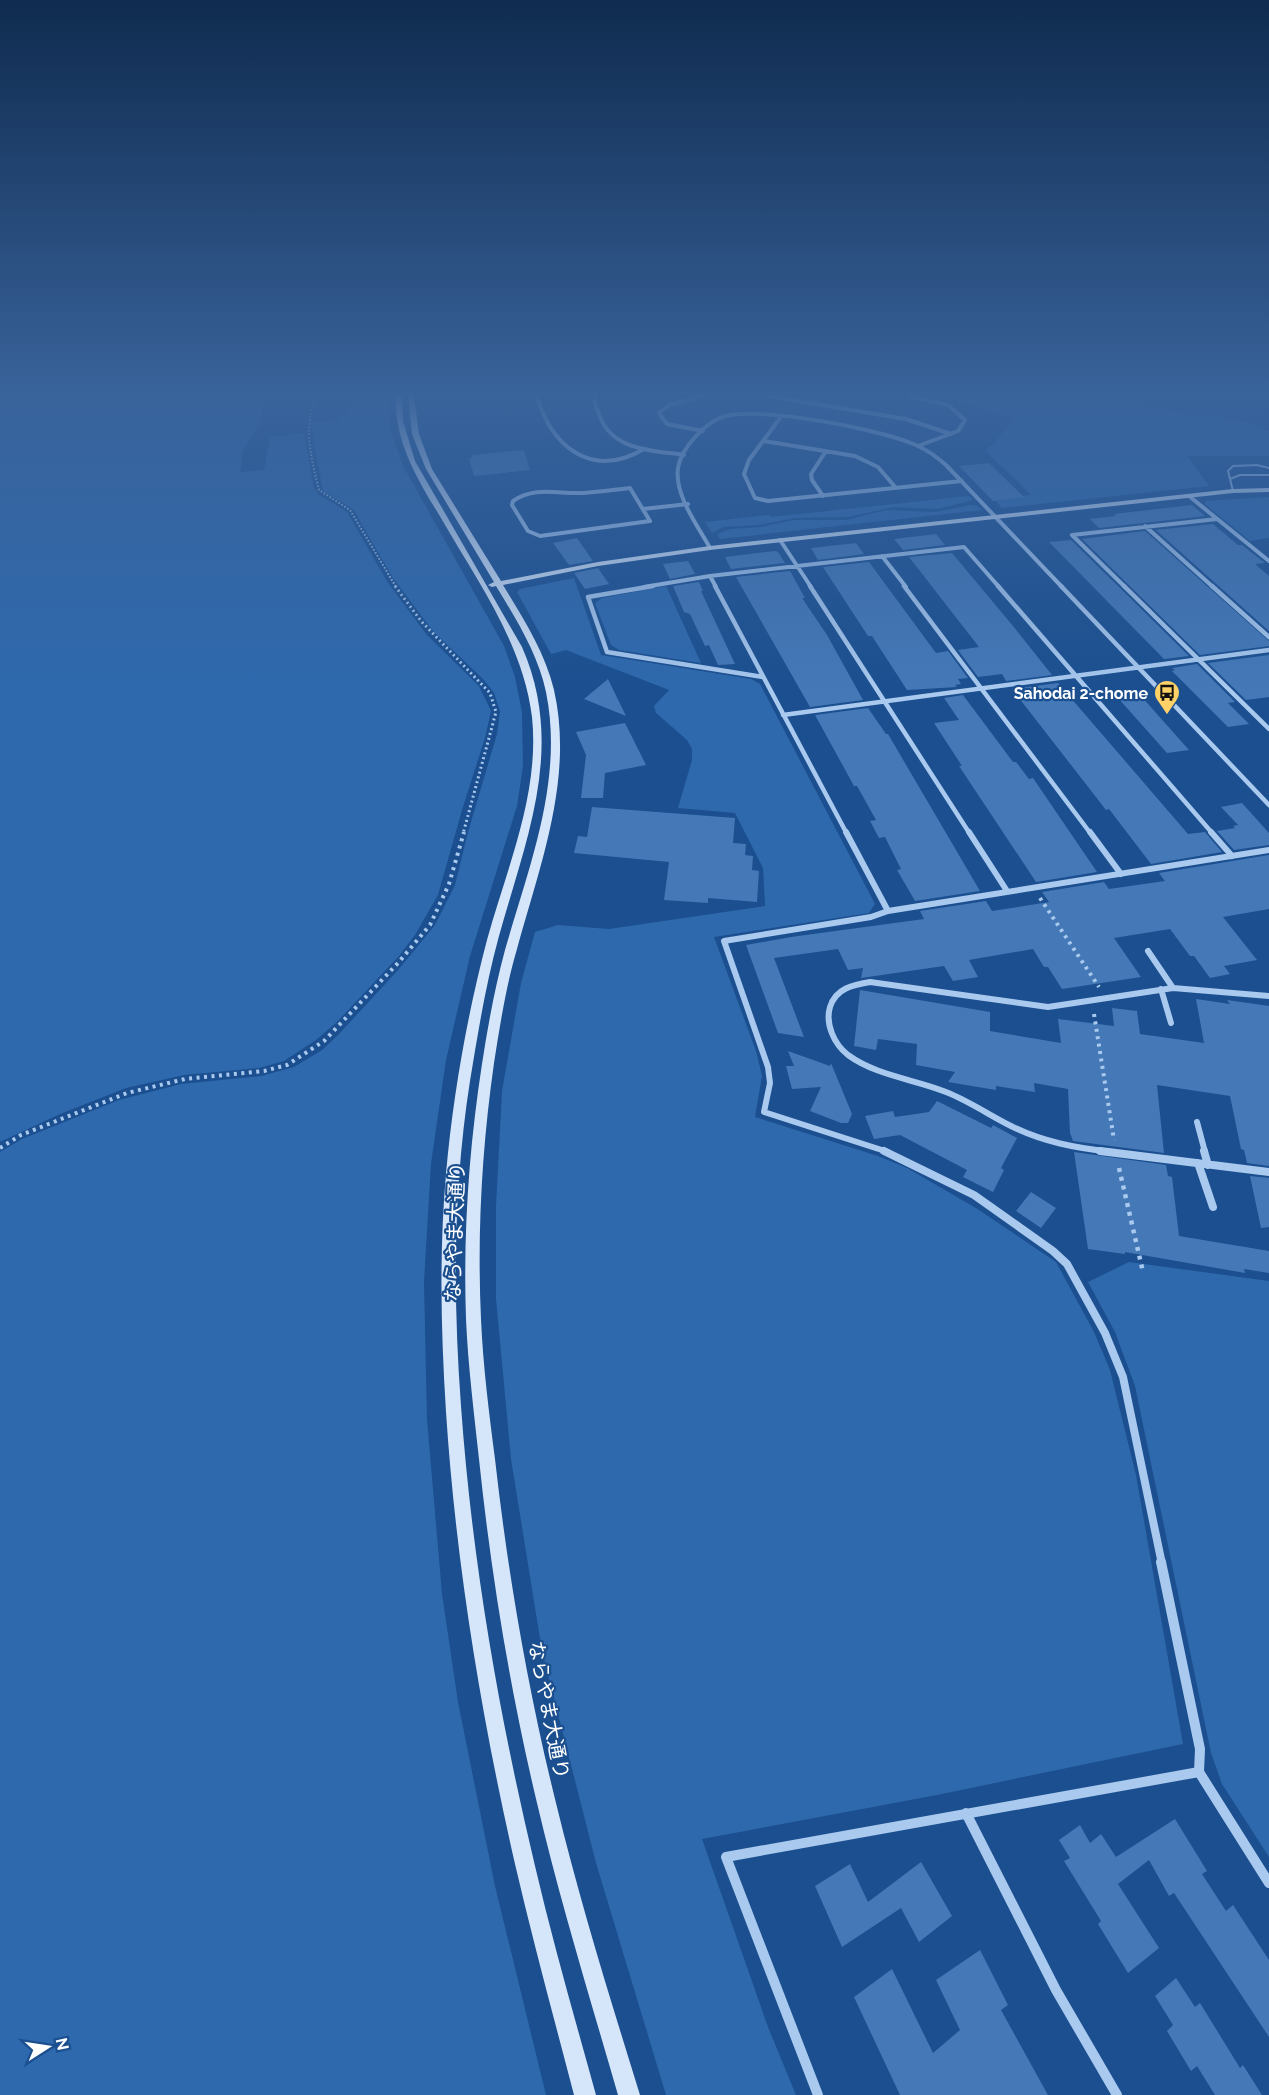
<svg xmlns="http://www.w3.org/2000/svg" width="1269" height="2095" viewBox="0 0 1269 2095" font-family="Raleway,'Noto Sans JP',sans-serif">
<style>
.green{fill:#2e69ad}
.building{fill:#4478b7}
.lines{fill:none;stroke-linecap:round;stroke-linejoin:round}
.path-far3{stroke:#a9c9ee;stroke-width:2;stroke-dasharray:1.5 2;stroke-linecap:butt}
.path-far2{stroke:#a9c9ee;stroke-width:3;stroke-dasharray:2 3;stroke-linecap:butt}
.path-far1{stroke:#a9c9ee;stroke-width:4;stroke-dasharray:3 4.5;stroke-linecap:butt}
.path{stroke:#a9c9ee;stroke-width:4.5;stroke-dasharray:4 5;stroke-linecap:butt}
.lane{stroke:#a9c9ee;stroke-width:2}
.street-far4{stroke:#a9c9ee;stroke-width:4}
.street-far3{stroke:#a9c9ee;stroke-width:4.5}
.street-far2{stroke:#a9c9ee;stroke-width:6}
.street-far1{stroke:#a9c9ee;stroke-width:8}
.street{stroke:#a9c9ee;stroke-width:10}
.secondary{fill:#d6e6fa;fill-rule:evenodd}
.labels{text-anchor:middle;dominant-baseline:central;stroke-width:4.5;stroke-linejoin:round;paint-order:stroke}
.far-poi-label{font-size:16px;font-weight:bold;fill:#fff;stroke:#1b4f8f;text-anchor:end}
.street-label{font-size:20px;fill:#fff;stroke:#1b4f8f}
</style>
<rect width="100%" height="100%" fill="#1b4f8f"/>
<path class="green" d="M 0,396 L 262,396 L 262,420 L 243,450 L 240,472 L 264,470 L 270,437 L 304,433 L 314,488 L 318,494 L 347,512 L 388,583 L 427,635 L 479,686 L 491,711 L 485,738 L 462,810 L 438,895 L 415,935 L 399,956 L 336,1023 L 316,1040 L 284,1061 L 259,1068 L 184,1075 L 126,1088 L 60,1114 L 0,1142 Z
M 364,396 L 389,396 L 390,428 L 402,464 L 504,646 L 515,677 L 522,712 L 523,766 L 517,806 L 470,956 L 446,1060 L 431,1164 L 424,1282 L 427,1419 L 442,1594 L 458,1702 L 495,1886 L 546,2095 L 0,2095 L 0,1152 L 22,1139 L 119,1100 L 181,1084 L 261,1076 L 294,1067 L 322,1050 L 338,1035 L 399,969 L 435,925 L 455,885 L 468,832 L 497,734 L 500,711 L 494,693 L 484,680 L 433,631 L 393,578 L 353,509 L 323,491 L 310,422 L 335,421 Z
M 953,396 L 1093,396 L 1199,417 L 1206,416 L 1205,414 L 1247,422 L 1269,431 L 1269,456 L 1187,456 L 1209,486 L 1002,508 L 994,499 L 1031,495 L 985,450 L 994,444 L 1013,418 L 952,399 Z
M 969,496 L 973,500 L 937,509 L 894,507 L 848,517 L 794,518 L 759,525 L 723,527 L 712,533 L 705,522 L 769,515 L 771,517 Z
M 1269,497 L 1269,538 L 1250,541 L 1205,504 L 1206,501 Z
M 971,505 L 977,506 L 982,510 L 720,539 L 717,534 L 730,529 L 761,527 L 793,520 L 846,520 L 886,510 L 935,512 Z
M 574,578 L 601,655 L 751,679 L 760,684 L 875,904 L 869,913 L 714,937 L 756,1051 L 762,1076 L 755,1117 L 878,1156 L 907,1168 L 976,1208 L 1056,1262 L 1094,1332 L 1110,1370 L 1136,1475 L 1183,1744 L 937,1795 L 702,1839 L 768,2027 L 796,2095 L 666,2095 L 596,1863 L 542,1651 L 511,1459 L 496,1299 L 496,1206 L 502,1091 L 521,983 L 535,932 L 558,925 L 609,929 L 765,906 L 763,868 L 735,813 L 678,808 L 692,760 L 692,749 L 687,740 L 656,713 L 654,706 L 669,690 L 566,650 L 551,654 L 517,592 L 520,589 Z
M 666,586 L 701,663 L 619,650 L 611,645 L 595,603 L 602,598 Z
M 1129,1262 L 1269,1281 L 1269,1857 L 1222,1784 L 1211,1753 L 1135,1386 L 1115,1332 L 1088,1282 Z"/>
<path class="building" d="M 524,450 L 530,470 L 474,476 L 469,458 L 472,458 L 472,455 Z
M 989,463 L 1024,497 L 993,501 L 959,466 Z
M 1192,505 L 1205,516 L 1099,528 L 1090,519 L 1116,516 L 1114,514 Z
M 1213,524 L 1238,545 L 1242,545 L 1265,563 L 1255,564 L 1269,576 L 1269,631 L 1156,530 Z
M 1145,531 L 1269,641 L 1269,646 L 1200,655 L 1082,539 Z
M 936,534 L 945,545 L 903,550 L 894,539 Z
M 577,538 L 593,561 L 569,565 L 553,543 Z
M 1071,540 L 1120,588 L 1189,656 L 1164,659 L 1049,542 Z
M 856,543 L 864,554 L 818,560 L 811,548 Z
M 775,551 L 778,552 L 785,563 L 731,569 L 725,557 Z
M 952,553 L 1013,626 L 1052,675 L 1006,681 L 1002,674 L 978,677 L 958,650 L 979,647 L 909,557 Z
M 688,561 L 695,574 L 670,579 L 663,564 Z
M 869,562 L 936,653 L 948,651 L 968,678 L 958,679 L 961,684 L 955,685 L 957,687 L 907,690 L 872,636 L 868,636 L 823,567 Z
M 598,568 L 609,584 L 585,589 L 574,573 Z
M 790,571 L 805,598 L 802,598 L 827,635 L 863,700 L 810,707 L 736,577 Z
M 699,582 L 703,591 L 701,591 L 735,664 L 718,665 L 709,645 L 705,646 L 690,614 L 684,612 L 673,586 Z
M 1269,655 L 1269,697 L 1246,700 L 1208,663 Z
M 1197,664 L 1235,702 L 1228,703 L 1249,724 L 1228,727 L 1172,671 L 1175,670 L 1172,668 Z
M 608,679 L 626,716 L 584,699 Z
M 1058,683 L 1188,834 L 1205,832 L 1222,852 L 1151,864 L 1109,809 L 1106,810 L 1012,689 Z
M 963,695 L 1013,762 L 1016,762 L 1029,779 L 1033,778 L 1097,872 L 1036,882 L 959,766 L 962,766 L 934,723 L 959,720 L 944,698 Z
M 1141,696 L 1189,750 L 1167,753 L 1118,698 Z
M 868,708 L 886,734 L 888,734 L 980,891 L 915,901 L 897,870 L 901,869 L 885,837 L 879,838 L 870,821 L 876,820 L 857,786 L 854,786 L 815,715 Z
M 625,723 L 646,765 L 605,773 L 603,798 L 581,798 L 586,755 L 576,732 Z
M 1242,803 L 1269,833 L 1269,845 L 1234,850 L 1217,831 L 1235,828 L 1233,826 L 1238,825 L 1221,807 Z
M 592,807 L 735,818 L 733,843 L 746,844 L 745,855 L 753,856 L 752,870 L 759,871 L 757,902 L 708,898 L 708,903 L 664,900 L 669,862 L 574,853 L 578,836 L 587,837 Z
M 1269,855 L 1269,909 L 1223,917 L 1257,960 L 1224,966 L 1230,974 L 1210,978 L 1194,956 L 1190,956 L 1170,929 L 1114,938 L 1141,977 L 1062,989 L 1048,967 L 1044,967 L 1033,949 L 969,960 L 978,977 L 953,981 L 944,966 L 861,978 L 863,968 L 848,970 L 838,949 L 774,958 L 804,1037 L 778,1033 L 746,945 L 791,937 L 924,919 L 920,911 L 986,901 L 992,911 L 1049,902 L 1042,892 L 1104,882 L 1109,889 L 1165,881 L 1159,873 Z
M 860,990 L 990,1012 L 990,1031 L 1061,1043 L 1058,1019 L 1114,1026 L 1112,1008 L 1137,1011 L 1140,1034 L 1204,1043 L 1196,999 L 1230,1004 L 1227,1000 L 1269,1006 L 1269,1166 L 1247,1163 L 1244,1150 L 1241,1149 L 1230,1096 L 1157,1085 L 1164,1153 L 1073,1141 L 1070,1133 L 1068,1089 L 1034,1083 L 1035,1092 L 996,1086 L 996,1090 L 948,1082 L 955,1072 L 916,1065 L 917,1044 L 878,1039 L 876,1050 L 854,1046 Z
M 788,1051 L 830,1066 L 831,1063 L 852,1114 L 848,1123 L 841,1123 L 810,1111 L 821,1087 L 792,1089 L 786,1066 L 794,1066 Z
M 937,1101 L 991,1128 L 993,1125 L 1017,1138 L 1001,1168 L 1004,1170 L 993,1192 L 963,1177 L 967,1170 L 900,1135 L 874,1139 L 865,1116 L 893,1111 L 895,1117 L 929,1112 Z
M 1074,1152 L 1166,1165 L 1168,1176 L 1172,1177 L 1179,1236 L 1269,1251 L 1269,1273 L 1244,1269 L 1245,1273 L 1125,1252 L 1125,1254 L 1088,1249 Z
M 1250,1176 L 1269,1178 L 1269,1227 L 1261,1228 Z
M 1031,1192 L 1056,1208 L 1041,1228 L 1016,1211 Z
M 1175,1819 L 1207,1871 L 1202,1874 L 1226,1911 L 1233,1905 L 1269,1960 L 1269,2037 L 1174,1893 L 1169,1896 L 1149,1860 L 1118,1884 L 1159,1948 L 1128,1973 L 1098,1924 L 1101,1921 L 1064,1861 L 1070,1858 L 1059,1840 L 1080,1825 L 1090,1843 L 1101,1834 L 1116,1857 Z
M 921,1862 L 952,1916 L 919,1942 L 901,1908 L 842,1947 L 815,1886 L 850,1864 L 868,1902 Z
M 980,1950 L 1008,2005 L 1001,2010 L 1048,2095 L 900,2095 L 854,1997 L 892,1969 L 933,2053 L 960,2030 L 936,1980 Z
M 1176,1978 L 1195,2007 L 1200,2003 L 1240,2068 L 1243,2065 L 1262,2095 L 1215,2095 L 1197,2066 L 1191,2071 L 1167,2031 L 1173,2025 L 1155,1996 Z"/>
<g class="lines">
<path class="path-far3" d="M 316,396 C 303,428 311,458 319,490 L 350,510 L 396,587"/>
<path class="path-far2" d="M 395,586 L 421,621 L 490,693 L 496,712 L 463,834"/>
<path class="path-far1" d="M 1040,898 L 1099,987
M 1094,1014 L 1114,1140
M 0,1148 L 21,1135 L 127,1093 L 185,1079 L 264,1071 L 287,1065 L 324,1041 L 398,963 L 430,925 L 449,884 L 464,832"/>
<path class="path" d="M 1119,1168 L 1143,1272"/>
<path class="lane" d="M 1230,479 L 1240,475 L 1269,475
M 1233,491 L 1228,471 L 1233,466 L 1257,465 L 1269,468"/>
<path class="street-far4" d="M 537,396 C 551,448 593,479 644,449
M 595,396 C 594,402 596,408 599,414 C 611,451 652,450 684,455
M 702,396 L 669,405 L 659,413 L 667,424 L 703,431
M 768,396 L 906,419 L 951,434
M 910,396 L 948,405 L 965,420 L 958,431 L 918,446
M 780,418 L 749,460 L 744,474 L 755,498 L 768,501 L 962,481
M 764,441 L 855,456 L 878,467 L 896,488
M 630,488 L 650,521 L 540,536 L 528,531 L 512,505 L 513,501 C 535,486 558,494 582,493 C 598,492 614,490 630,488 Z
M 823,496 L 812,480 L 811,474 L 826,451
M 1189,496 L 1269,561
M 643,509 L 688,504
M 1145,526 L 1213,587
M 1072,535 L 1125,587
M 1072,535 L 1217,519
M 780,540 L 811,587
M 710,548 C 698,526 674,495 678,468 C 681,448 706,421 726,416 C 763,407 880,429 916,445 C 927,450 937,457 946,465 L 1062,587
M 882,556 L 906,587
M 710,576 L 716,587
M 644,587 L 710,576 L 964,547 L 999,587"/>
<path class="street-far3" d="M 653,586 L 588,597 L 607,652 L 763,677
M 715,586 L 847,834
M 810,586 L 970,834
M 904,586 L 1091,834
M 998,586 L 1213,834
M 1061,586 L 1269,805
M 1124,586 L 1269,729
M 1212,586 L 1269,637
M 783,715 L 1269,650"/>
<path class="street-far2" d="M 846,832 L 888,911
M 969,832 L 1007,891
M 1090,832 L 1121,874
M 1211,832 L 1232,856
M 1148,951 L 1173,988
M 1161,989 L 1171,1023
M 1197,1122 L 1205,1152
M 888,1152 L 764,1112 L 770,1083 L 768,1067 L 724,941 L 871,917 L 888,911 L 1269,850
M 1112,1152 C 1076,1148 1043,1142 1011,1126 C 989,1115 969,1101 946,1092 C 914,1079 877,1076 848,1055 C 834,1044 825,1024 830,1007 C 836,988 853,985 870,982 L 1048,1007 L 1173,988 L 1269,996"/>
<path class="street-far1" d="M 884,1151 L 974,1195 L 1053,1251 L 1067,1264 L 1105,1333 L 1123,1377 L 1162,1564
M 1100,1151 L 1269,1172
M 1204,1151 L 1208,1165
M 1198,1163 L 1213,1207"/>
<path class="street" d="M 1161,1562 L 1200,1749 L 1199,1772
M 966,1813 L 1056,1990 L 1117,2095
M 818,2095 L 726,1857 L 1199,1772 L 1269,1883"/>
<path class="secondary" d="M 396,396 L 402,396 L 403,421 L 415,461 L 522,647 C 566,747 526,839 499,936 C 486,983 478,1032 470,1081 C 453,1189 453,1297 461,1406 C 472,1561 499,1715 535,1866 C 553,1943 575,2019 596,2095 L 574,2095 C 554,2018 533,1942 515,1864 C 481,1715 456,1564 446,1412 C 441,1332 439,1253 446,1174 C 453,1095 467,1016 487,940 C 507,867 540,794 532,717 C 523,643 477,581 441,518 C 418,480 394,442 396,396 Z
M 408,396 L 414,396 L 419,434 L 432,469 L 501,581 L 598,562 L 710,546 L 1233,489 L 1269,488 L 1269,492 L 1233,493 L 710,550 L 598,566 L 503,585 C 523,618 545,652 554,690 C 574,778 540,865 517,949 C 506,986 500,1025 494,1063 C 482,1147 477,1234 481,1319 C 483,1366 489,1412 495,1459 C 508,1575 528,1690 556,1803 C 580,1902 610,1998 640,2095 L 618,2095 C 590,1998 560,1901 537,1803 C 510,1690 491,1574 479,1459 C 474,1412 468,1366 466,1319 C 463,1234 469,1148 482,1064 C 488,1025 495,987 505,950 C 529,866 564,780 546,692 C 538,654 516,619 496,586 L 492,587 L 488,585 L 494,582 L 426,469 L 412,434 Z"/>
</g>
<linearGradient id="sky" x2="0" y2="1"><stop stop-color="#0f2b4f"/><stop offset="0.57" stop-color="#39639b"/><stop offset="1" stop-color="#39639b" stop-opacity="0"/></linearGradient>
<rect width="1269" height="689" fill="url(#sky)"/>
<defs>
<symbol id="bus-pin" viewBox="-11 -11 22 30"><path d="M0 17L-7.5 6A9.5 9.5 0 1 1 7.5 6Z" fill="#ffd166" stroke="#1b4f8f"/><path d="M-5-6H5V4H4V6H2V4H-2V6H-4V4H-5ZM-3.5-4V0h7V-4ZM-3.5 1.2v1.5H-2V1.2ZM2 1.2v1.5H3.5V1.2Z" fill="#111"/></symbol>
</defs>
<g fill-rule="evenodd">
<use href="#bus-pin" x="1152" y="678" width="30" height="40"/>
</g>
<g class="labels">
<g class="far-poi-label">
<text x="1148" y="693">Sahodai 2-chome</text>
</g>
<g class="street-label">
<text transform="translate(455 1232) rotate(-88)">ならやま大通り</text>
<text transform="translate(549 1710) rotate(79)">ならやま大通り</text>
</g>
</g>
<g transform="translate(48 2047) rotate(78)" stroke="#1b4f8f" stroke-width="4.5" paint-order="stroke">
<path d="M0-4.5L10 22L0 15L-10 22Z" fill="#ffffff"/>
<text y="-9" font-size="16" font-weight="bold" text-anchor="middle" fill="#ffffff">N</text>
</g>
</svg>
